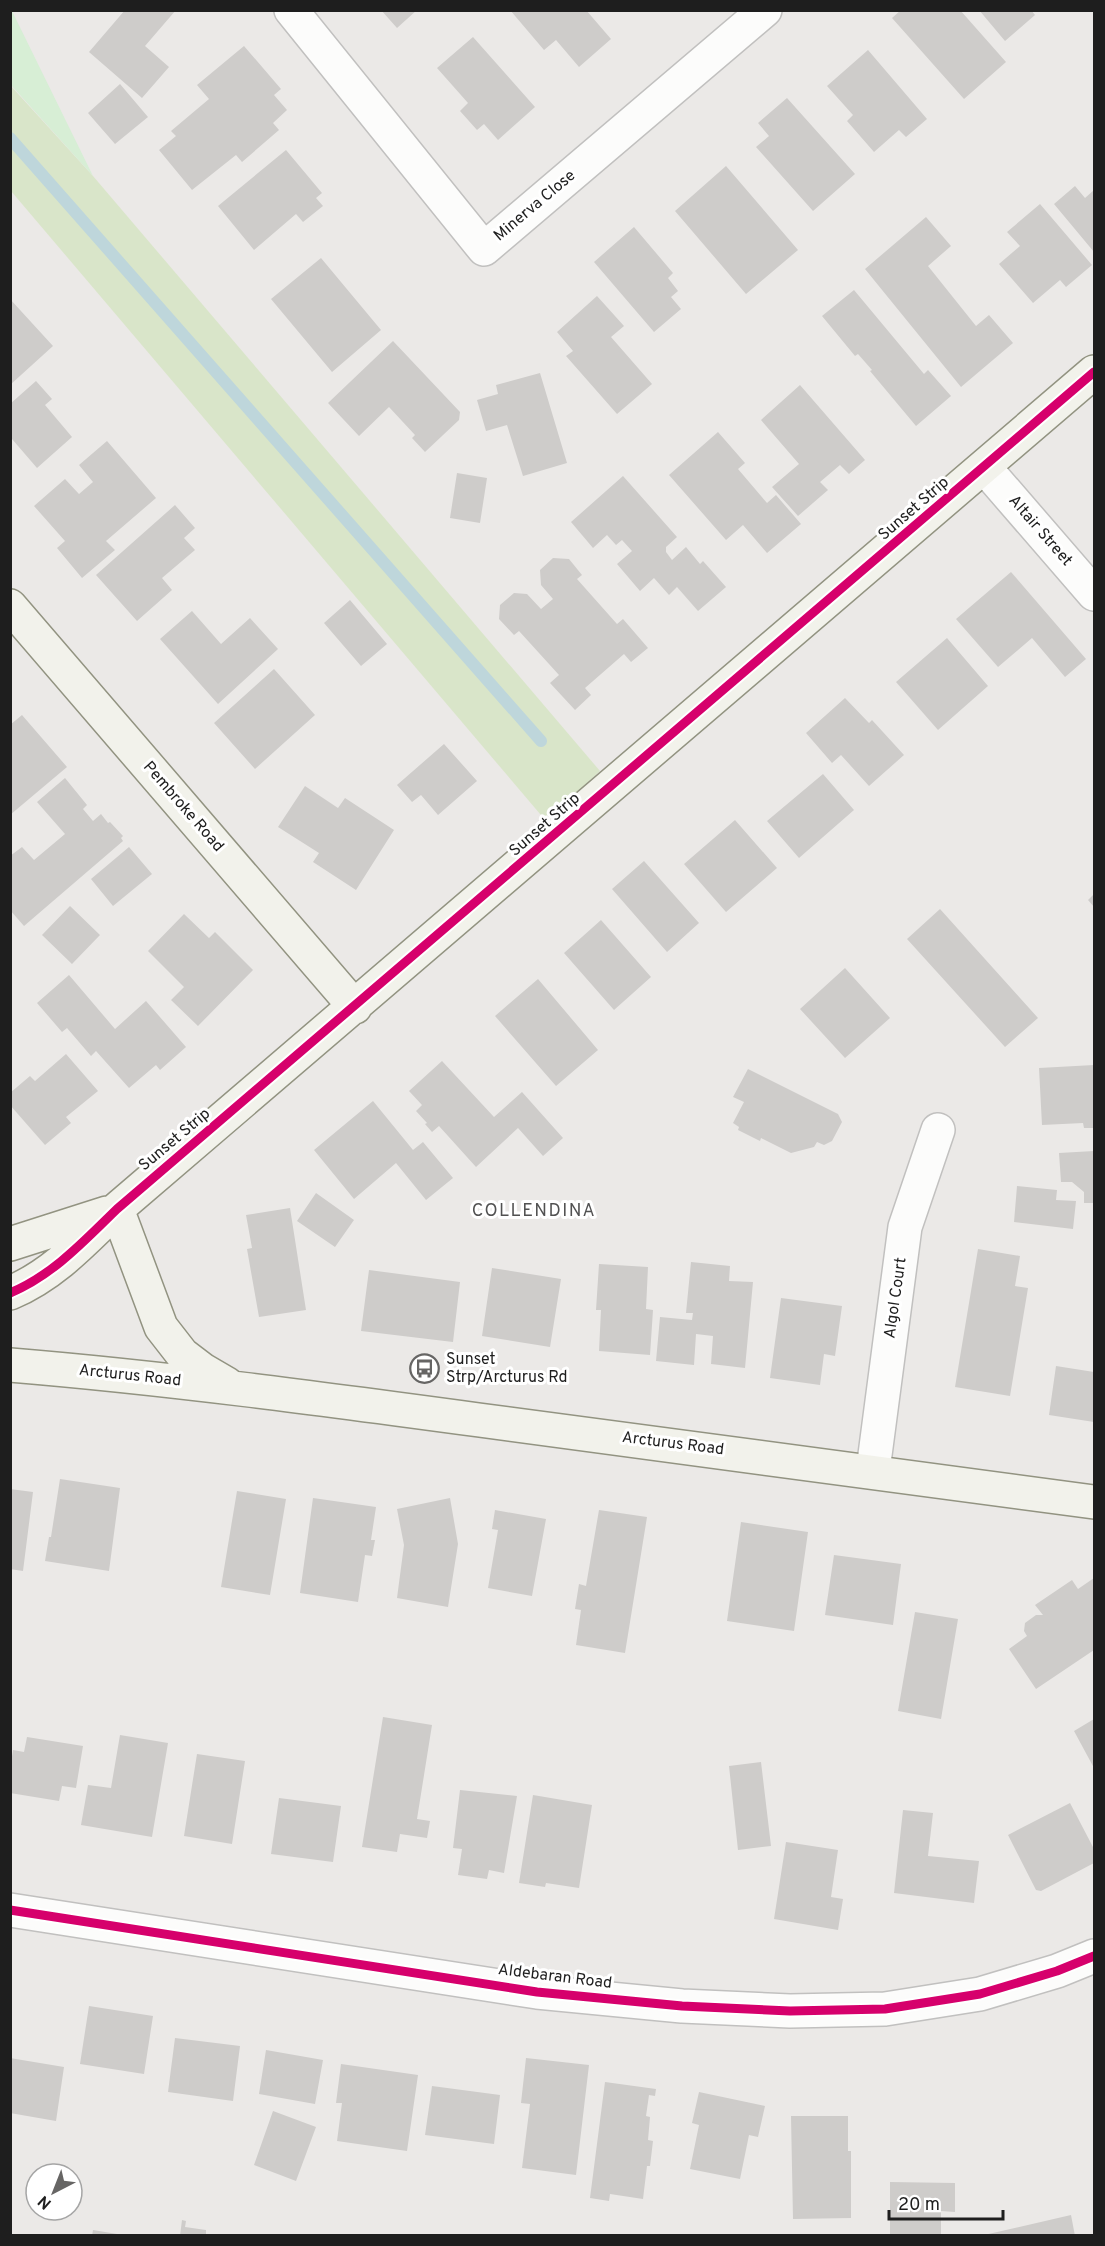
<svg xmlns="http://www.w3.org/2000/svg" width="1105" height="2246" viewBox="0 0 1105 2246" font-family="Overpass,sans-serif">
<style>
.grass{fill:#d9e5c9}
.park{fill:#d7eed5}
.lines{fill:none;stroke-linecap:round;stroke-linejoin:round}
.stream{stroke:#bed6db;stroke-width:12}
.building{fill:#ceccca}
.street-casing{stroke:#c1c0bf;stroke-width:36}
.secondary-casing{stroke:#929381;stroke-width:36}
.street{stroke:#fcfcfb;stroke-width:33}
.secondary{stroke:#f2f2eb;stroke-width:33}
.cycleway-casing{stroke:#fff;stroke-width:13}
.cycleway{stroke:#d6006c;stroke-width:9}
.labels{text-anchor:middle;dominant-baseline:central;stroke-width:6;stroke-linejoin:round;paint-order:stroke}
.street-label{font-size:16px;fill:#1e1e1e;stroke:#fff}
.poi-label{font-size:16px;fill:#1e1e1e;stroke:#fff;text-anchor:start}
.neighbourhood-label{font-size:18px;letter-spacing:1.5px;fill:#515151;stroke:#fff}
</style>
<rect width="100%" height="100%" fill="#ebe9e7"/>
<path class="grass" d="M 10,85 L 93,176 L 600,771 L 546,821 L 11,191 Z"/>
<path class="park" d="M 10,11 L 12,11 L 93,176 L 11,85 Z"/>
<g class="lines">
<path class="stream" d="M 10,138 L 541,741"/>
</g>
<path class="building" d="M 125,10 L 176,10 L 145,46 L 169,67 L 142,98 L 89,52 Z
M 381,10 L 417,10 L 397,28 Z
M 510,10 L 586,10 L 611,39 L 579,67 L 556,40 L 544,50 Z
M 901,10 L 960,10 L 1006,62 L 964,99 L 892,18 Z
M 979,10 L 1031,10 L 1035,15 L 1005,41 Z
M 473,37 L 535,107 L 498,140 L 484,124 L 477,130 L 460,111 L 468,103 L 437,68 Z
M 244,46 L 281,89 L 274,95 L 287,110 L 273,123 L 279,130 L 242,162 L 236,155 L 192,190 L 159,150 L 176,136 L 171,131 L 209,99 L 197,85 Z
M 868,50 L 927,119 L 906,137 L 899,130 L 874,152 L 847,121 L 853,115 L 827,86 Z
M 120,84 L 148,117 L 115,144 L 88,113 Z
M 787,98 L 855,174 L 813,211 L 756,147 L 769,136 L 758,123 Z
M 286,150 L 322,193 L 316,198 L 323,206 L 303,222 L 296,214 L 254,250 L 218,206 Z
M 726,166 L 798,250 L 746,294 L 675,211 Z
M 1075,186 L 1085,198 L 1094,190 L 1094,252 L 1054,204 Z
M 1040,204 L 1092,265 L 1066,287 L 1060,280 L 1033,303 L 999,264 L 1020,246 L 1007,232 Z
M 926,217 L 951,246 L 928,266 L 976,326 L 989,315 L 1013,343 L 961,387 L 865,269 Z
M 634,227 L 673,273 L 668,278 L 678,291 L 671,297 L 681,309 L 654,332 L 594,262 Z
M 321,258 L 381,330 L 332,372 L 271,299 Z
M 854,290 L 924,374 L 928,370 L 951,396 L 916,426 L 870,371 L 872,370 L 858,354 L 855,356 L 822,316 Z
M 597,296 L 624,326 L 611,337 L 652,384 L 617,414 L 566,356 L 573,351 L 557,332 Z
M 10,299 L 53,346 L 10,385 Z
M 393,341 L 460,412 L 459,420 L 425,452 L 412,438 L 415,435 L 389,407 L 359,436 L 328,403 Z
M 540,373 L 567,463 L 523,476 L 507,425 L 486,431 L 477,400 L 498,394 L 496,385 Z
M 36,381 L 52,399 L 45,405 L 72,437 L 37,468 L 12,439 L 10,441 L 10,404 Z
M 800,385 L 865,460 L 849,474 L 840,465 L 820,482 L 828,490 L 798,516 L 772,487 L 799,464 L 761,420 Z
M 718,432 L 745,463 L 738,469 L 767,503 L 776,495 L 801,524 L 767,553 L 743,525 L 726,540 L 669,475 Z
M 107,441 L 156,498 L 106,541 L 115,550 L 82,578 L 57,548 L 65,541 L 34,506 L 65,479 L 79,494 L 93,482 L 79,465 Z
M 457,473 L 487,478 L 480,523 L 450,518 Z
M 623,476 L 677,537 L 666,547 L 666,552 L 672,560 L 686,547 L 700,564 L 703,561 L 726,587 L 698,611 L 677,587 L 669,595 L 654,578 L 640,591 L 617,564 L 632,551 L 622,540 L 616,545 L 607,535 L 593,548 L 571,522 Z
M 175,505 L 195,528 L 184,538 L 195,550 L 162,578 L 172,590 L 137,621 L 96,575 Z
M 553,558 L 569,559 L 582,575 L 577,579 L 617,624 L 623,619 L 648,648 L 631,662 L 624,654 L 585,688 L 591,695 L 575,710 L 550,683 L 559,675 L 519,631 L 514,635 L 499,619 L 500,605 L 514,593 L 527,594 L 541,609 L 553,599 L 541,585 L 540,570 Z
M 1011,572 L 1086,659 L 1065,677 L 1032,638 L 998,667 L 956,619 Z
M 350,600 L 387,644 L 361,666 L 324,623 Z
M 192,611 L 221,644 L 250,618 L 278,649 L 218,704 L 160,639 Z
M 947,638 L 988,686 L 938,730 L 896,682 Z
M 274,669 L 315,715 L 255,769 L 214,723 Z
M 845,698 L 869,723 L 872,720 L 904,755 L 869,786 L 841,755 L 832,763 L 806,733 Z
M 22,715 L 67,767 L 10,815 L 10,725 Z
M 444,744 L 477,781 L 438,815 L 421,795 L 412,802 L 397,785 Z
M 823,774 L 854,810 L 799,858 L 767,821 Z
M 65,778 L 87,805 L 83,809 L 93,821 L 101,814 L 108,823 L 110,822 L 123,836 L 121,838 L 123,841 L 24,926 L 10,910 L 10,856 L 22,847 L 34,860 L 65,834 L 37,802 Z
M 305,786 L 338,808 L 345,798 L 394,830 L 356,890 L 313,862 L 319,853 L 278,827 Z
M 735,820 L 777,868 L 726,912 L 684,864 Z
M 129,847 L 152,874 L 113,906 L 91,879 Z
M 644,861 L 699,923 L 667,952 L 612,889 Z
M 1094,894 L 1094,907 L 1088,900 Z
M 70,906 L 100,935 L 72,964 L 42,935 Z
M 940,909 L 1038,1018 L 1005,1047 L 907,939 Z
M 184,914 L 209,938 L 215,932 L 253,970 L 198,1026 L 171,1000 L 184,987 L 148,951 Z
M 601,920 L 651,977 L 614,1010 L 564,953 Z
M 845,968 L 890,1018 L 845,1058 L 800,1009 Z
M 69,975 L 115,1029 L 146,1001 L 186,1047 L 160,1070 L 156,1065 L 129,1088 L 96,1051 L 91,1056 L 67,1028 L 62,1032 L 37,1003 Z
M 538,979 L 598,1050 L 556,1086 L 495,1016 Z
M 66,1054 L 98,1091 L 66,1117 L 71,1123 L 45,1145 L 10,1105 L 10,1093 L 30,1076 L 35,1081 Z
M 442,1061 L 494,1117 L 522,1092 L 563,1138 L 543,1156 L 518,1128 L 476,1167 L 439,1126 L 432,1132 L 425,1124 L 427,1123 L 416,1111 L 422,1105 L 409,1091 Z
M 1094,1065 L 1094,1128 L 1084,1128 L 1083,1123 L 1042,1125 L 1039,1068 Z
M 748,1069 L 838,1114 L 842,1122 L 832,1141 L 824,1145 L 817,1142 L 814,1147 L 791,1153 L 761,1138 L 760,1141 L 738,1130 L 739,1127 L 733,1123 L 744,1102 L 733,1097 Z
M 373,1101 L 413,1150 L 423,1142 L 453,1178 L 426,1200 L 396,1163 L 354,1199 L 314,1150 Z
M 1094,1151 L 1094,1203 L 1084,1203 L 1084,1192 L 1072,1182 L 1061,1182 L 1059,1153 Z
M 1017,1186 L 1057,1190 L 1056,1200 L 1076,1201 L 1073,1229 L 1014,1222 Z
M 316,1193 L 354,1220 L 335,1247 L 297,1221 Z
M 290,1208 L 306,1310 L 259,1317 L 247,1249 L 252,1248 L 246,1215 Z
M 978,1249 L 1020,1256 L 1015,1286 L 1028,1288 L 1010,1396 L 955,1387 Z
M 691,1262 L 730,1266 L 729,1281 L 753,1282 L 745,1368 L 711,1364 L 713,1336 L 696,1334 L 694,1365 L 656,1361 L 660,1317 L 692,1320 L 693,1313 L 686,1313 Z
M 599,1264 L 648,1267 L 646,1309 L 653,1310 L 650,1355 L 599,1351 L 601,1310 L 596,1310 Z
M 492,1268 L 561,1279 L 550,1347 L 482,1336 Z
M 369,1270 L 460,1282 L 453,1342 L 361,1331 Z
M 781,1298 L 842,1306 L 835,1356 L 824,1354 L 820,1385 L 770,1378 Z
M 1056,1366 L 1094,1372 L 1094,1422 L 1049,1415 Z
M 60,1479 L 120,1488 L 109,1571 L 45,1561 L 49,1537 L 51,1537 Z
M 10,1489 L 33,1492 L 23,1571 L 10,1569 Z
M 237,1491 L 286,1499 L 270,1595 L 221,1587 Z
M 313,1498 L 376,1507 L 371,1540 L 375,1540 L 372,1556 L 365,1555 L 358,1602 L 300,1593 Z
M 450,1498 L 458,1544 L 448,1607 L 397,1598 L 404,1545 L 397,1509 Z
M 495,1510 L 546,1519 L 532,1596 L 488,1588 L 498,1530 L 492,1529 Z
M 599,1510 L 647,1517 L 625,1653 L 576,1645 L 581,1610 L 575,1609 L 579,1584 L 586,1586 Z
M 741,1522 L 808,1532 L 794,1631 L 727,1621 Z
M 834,1555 L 901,1564 L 893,1625 L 825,1615 Z
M 1094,1578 L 1094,1650 L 1036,1689 L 1009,1649 L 1027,1636 L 1024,1631 L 1025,1623 L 1036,1615 L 1043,1615 L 1035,1605 L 1072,1580 L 1078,1589 Z
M 915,1612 L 958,1619 L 941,1719 L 898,1711 Z
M 383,1717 L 432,1725 L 417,1819 L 430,1821 L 427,1838 L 400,1834 L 397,1852 L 362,1847 Z
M 1094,1719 L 1094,1768 L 1074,1731 Z
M 120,1735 L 168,1743 L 152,1837 L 81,1825 L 88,1785 L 111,1788 Z
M 27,1737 L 83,1746 L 76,1788 L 62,1786 L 59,1801 L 10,1793 L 10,1769 L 13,1750 L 24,1752 Z
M 197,1754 L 245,1761 L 232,1844 L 184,1836 Z
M 761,1762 L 771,1846 L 738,1850 L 729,1766 Z
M 460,1790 L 517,1796 L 504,1873 L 489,1870 L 487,1879 L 458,1875 L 462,1849 L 453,1848 Z
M 533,1795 L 592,1805 L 579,1888 L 546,1883 L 545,1887 L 519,1883 Z
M 279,1798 L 341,1806 L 333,1862 L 271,1854 Z
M 1070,1803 L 1094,1849 L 1094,1863 L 1041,1891 L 1036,1890 L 1008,1835 Z
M 903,1810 L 933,1813 L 928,1856 L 979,1861 L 974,1903 L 894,1893 Z
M 786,1842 L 838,1850 L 831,1897 L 843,1899 L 838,1930 L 774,1919 Z
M 89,2006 L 153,2016 L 144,2074 L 80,2064 Z
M 175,2038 L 240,2046 L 233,2101 L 168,2092 Z
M 266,2050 L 323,2060 L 315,2104 L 259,2094 Z
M 10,2058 L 64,2067 L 56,2121 L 10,2113 Z
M 526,2058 L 589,2065 L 576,2175 L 522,2168 L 530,2104 L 521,2103 Z
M 341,2064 L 418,2075 L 407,2151 L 337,2141 L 342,2103 L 336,2103 Z
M 605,2082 L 656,2089 L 655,2096 L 649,2095 L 646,2116 L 650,2117 L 648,2140 L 653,2141 L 650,2166 L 647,2166 L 643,2199 L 610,2194 L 609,2201 L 590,2198 Z
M 432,2086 L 500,2095 L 494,2144 L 425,2135 Z
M 699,2092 L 765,2106 L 758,2137 L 749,2135 L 740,2179 L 690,2169 L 699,2125 L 692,2123 Z
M 273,2111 L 316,2127 L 296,2181 L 254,2165 Z
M 791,2116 L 848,2116 L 848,2151 L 851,2151 L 851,2218 L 793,2219 Z
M 890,2182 L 955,2183 L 955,2212 L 941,2211 L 941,2236 L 890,2236 Z
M 1071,2215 L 1075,2236 L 984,2236 L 984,2235 Z
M 182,2220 L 186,2221 L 185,2227 L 206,2230 L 206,2236 L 180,2236 Z
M 93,2230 L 117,2234 L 117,2236 L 92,2236 Z"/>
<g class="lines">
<defs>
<path id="street" d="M 291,10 L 484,249 L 765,10
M 985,468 L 1094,594
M 873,1470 L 905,1227 L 938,1130
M 10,1910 L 537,1992 L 682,2006 L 790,2011 L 885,2009 L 980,1994 L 1057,1971 L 1094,1956"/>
<path id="secondary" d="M 10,606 L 355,1007
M 117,1209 L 161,1327 L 182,1354 L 203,1370 L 227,1384
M 10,1244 L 107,1213
M 10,1293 C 53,1275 84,1241 117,1209 L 1094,372
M 10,1365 C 167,1378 323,1399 479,1420 C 685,1446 890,1473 1094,1502"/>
</defs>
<use href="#street" class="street-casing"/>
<use href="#secondary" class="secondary-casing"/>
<use href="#street" class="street"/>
<use href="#secondary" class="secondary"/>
<defs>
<path id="cycleway" d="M 10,1293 C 53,1275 84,1241 117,1209 L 1094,372
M 10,1910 L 537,1992 L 682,2006 L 790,2011 L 885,2009 L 980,1994 L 1057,1971 L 1094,1956"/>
</defs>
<use href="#cycleway" class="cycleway-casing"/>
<use href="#cycleway" class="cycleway"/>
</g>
<defs>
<symbol id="bus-ring" viewBox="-11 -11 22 22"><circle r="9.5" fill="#fff" stroke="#666564" stroke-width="1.5"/><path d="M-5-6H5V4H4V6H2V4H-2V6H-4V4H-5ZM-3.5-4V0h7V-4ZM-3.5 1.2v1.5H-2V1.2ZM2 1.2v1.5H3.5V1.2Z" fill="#666564"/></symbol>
</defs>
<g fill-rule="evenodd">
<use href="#bus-ring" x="408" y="1352" width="33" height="33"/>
</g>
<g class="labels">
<g class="street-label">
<text transform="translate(535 206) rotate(-40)">Minerva Close</text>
<text transform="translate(914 509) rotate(-41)">Sunset Strip</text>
<text transform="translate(1040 531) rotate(49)">Altair Street</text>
<text transform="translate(183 807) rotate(49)">Pembroke Road</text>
<text transform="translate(545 825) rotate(-41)">Sunset Strip</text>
<text transform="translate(175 1140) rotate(-40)">Sunset Strip</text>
<text transform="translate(896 1298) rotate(-82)">Algol Court</text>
<text transform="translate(130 1376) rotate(6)">Arcturus Road</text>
<text transform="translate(673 1444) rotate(7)">Arcturus Road</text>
<text transform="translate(555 1977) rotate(7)">Aldebaran Road</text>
</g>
<g class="poi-label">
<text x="446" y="1360">Sunset<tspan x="446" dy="18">Strp/Arcturus Rd</tspan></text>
</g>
<g class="neighbourhood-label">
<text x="534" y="1211">COLLENDINA</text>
</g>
</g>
<rect width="1105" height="2246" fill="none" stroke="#1e1e1e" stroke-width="24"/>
<g transform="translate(54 2192) rotate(222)"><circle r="28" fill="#ffffff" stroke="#a5a5a5" stroke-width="1.5"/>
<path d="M0-4.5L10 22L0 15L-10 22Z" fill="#666564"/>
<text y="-9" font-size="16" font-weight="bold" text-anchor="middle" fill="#1e1e1e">N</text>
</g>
<path d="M889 2210v9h114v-9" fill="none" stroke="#1e1e1e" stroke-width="3"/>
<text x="898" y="2210" font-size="18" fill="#1e1e1e" stroke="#ffffff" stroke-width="4.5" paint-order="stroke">20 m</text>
</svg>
